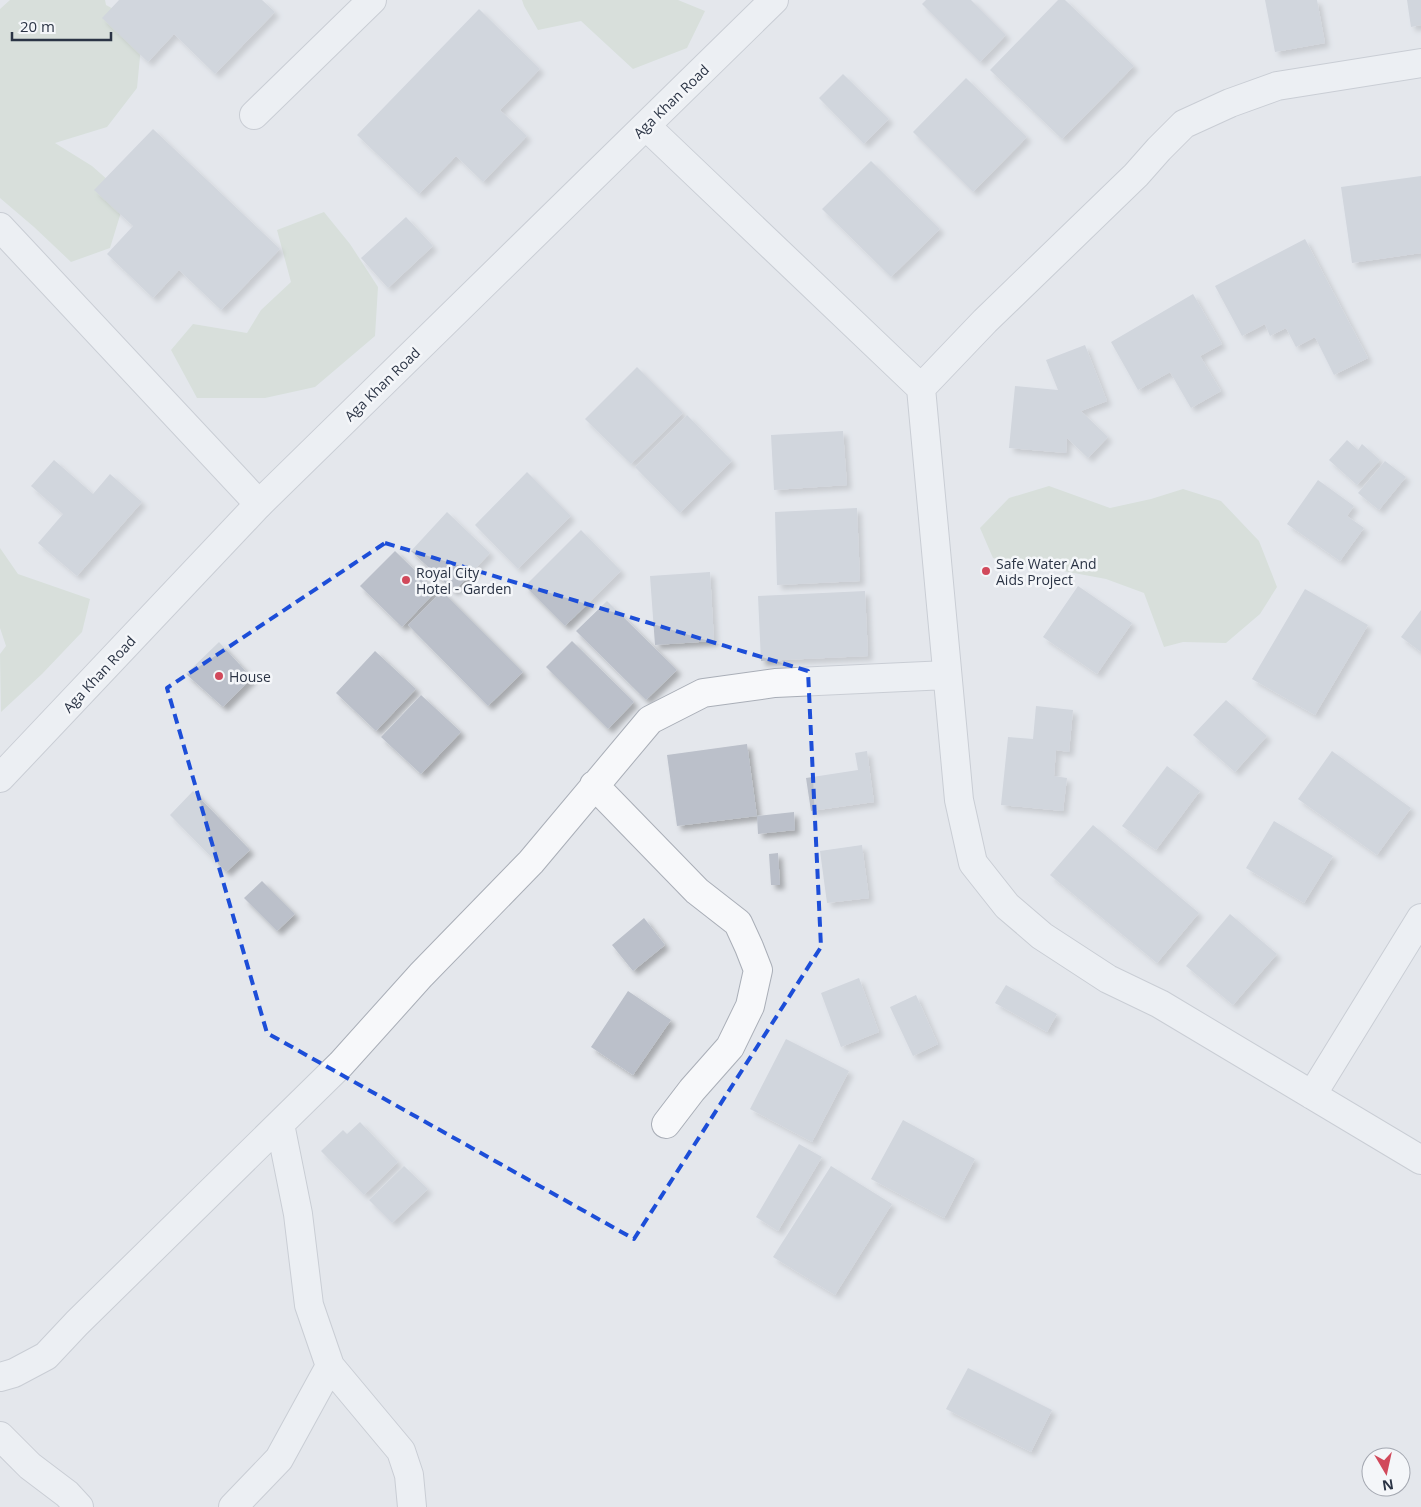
<svg xmlns="http://www.w3.org/2000/svg" width="1421" height="1507" viewBox="0 0 1421 1507" font-family="'Open Sans',sans-serif">
<style>
.green{fill:#c9d6c5}
.building{fill:#bbc0ca;filter:url(#shadow)}
.lines{fill:none;stroke-linecap:round;stroke-linejoin:round}
.minor-casing{stroke:#a9aeb7;stroke-width:30}
.tertiary-casing{stroke:#a9aeb7;stroke-width:30}
.minor{stroke:#f7f8fa;stroke-width:28}
.tertiary{stroke:#f7f8fa;stroke-width:28}
.marked{fill:none;stroke:#1d4ed8;stroke-width:4;stroke-dasharray:10 6;stroke-linejoin:round}
.poi-dot{fill:#d1495b;stroke:#f4f6f9;stroke-width:2}
.labels{text-anchor:middle;dominant-baseline:central;stroke-width:5;stroke-linejoin:round;paint-order:stroke}
.street-label{font-size:14px;fill:#2b3445;stroke:#f4f6f9}
.poi-label{font-size:14px;fill:#2b3445;stroke:#f4f6f9;text-anchor:start}
</style>
<defs>
<filter id="shadow"><feDropShadow dx="4.5" dy="4.5" stdDeviation="2.5" flood-color="#0004"/></filter>
</defs>
<rect width="100%" height="100%" fill="#e4e7ec"/>
<path class="green" d="M 10,0 L 105,0 L 106,5 L 143,25 L 137,88 L 107,127 L 55,143 L 92,166 L 126,196 L 110,248 L 71,262 L 34,227 L 0,198 L 0,9 Z
M 522,0 L 678,0 L 705,11 L 687,48 L 633,69 L 581,21 L 538,30 L 524,6 Z
M 324,212 L 350,244 L 378,287 L 375,336 L 315,387 L 265,398 L 197,398 L 171,350 L 193,324 L 247,333 L 261,310 L 291,282 L 277,230 Z
M 1049,486 L 1110,508 L 1151,499 L 1183,489 L 1221,501 L 1259,541 L 1277,587 L 1260,614 L 1226,643 L 1183,642 L 1164,647 L 1144,593 L 1106,579 L 993,558 L 980,528 L 1009,498 Z
M 0,548 L 18,574 L 90,599 L 82,632 L 42,674 L 1,712 L 0,654 L 6,646 L 0,628 Z"/>
<path class="building" d="M 119,0 L 262,0 L 275,12 L 215,74 L 174,34 L 148,62 L 102,18 Z
M 926,0 L 971,0 L 1006,35 L 980,62 L 922,4 Z
M 1058,0 L 1065,0 L 1134,66 L 1062,139 L 990,70 Z
M 1265,0 L 1317,0 L 1325,43 L 1275,52 Z
M 1407,0 L 1421,0 L 1421,25 L 1411,27 Z
M 479,9 L 540,69 L 500,110 L 527,136 L 483,182 L 456,156 L 419,194 L 357,135 Z
M 843,74 L 889,119 L 864,144 L 819,98 Z
M 966,78 L 1027,137 L 973,192 L 913,132 Z
M 153,129 L 280,249 L 221,310 L 179,270 L 153,298 L 107,254 L 133,226 L 94,190 Z
M 871,161 L 940,229 L 891,277 L 822,209 Z
M 1421,176 L 1421,253 L 1352,263 L 1341,187 Z
M 406,217 L 433,246 L 388,288 L 361,258 Z
M 1305,239 L 1368,358 L 1334,375 L 1315,337 L 1296,347 L 1286,328 L 1270,336 L 1265,324 L 1242,336 L 1215,286 Z
M 1193,294 L 1222,344 L 1200,356 L 1221,391 L 1191,408 L 1170,372 L 1138,390 L 1111,342 Z
M 1085,345 L 1107,401 L 1081,411 L 1108,437 L 1088,458 L 1067,438 L 1066,453 L 1009,448 L 1015,386 L 1058,390 L 1046,360 Z
M 637,367 L 683,413 L 631,464 L 585,419 Z
M 687,415 L 732,461 L 680,513 L 635,467 Z
M 843,431 L 847,485 L 774,490 L 771,435 Z
M 1347,440 L 1358,450 L 1362,444 L 1380,460 L 1357,485 L 1329,460 Z
M 54,460 L 93,494 L 110,474 L 142,502 L 77,576 L 38,543 L 63,514 L 31,486 Z
M 1385,461 L 1406,477 L 1379,510 L 1358,493 Z
M 527,472 L 571,516 L 518,569 L 475,525 Z
M 1318,480 L 1354,506 L 1347,516 L 1364,528 L 1340,561 L 1287,524 Z
M 857,508 L 860,581 L 777,585 L 775,512 Z
M 447,512 L 490,553 L 454,591 L 411,551 Z
M 581,530 L 621,571 L 565,626 L 525,586 Z
M 395,551 L 436,591 L 402,627 L 360,586 Z
M 710,572 L 714,641 L 655,645 L 650,576 Z
M 1078,586 L 1132,623 L 1097,674 L 1043,637 Z
M 1305,589 L 1368,625 L 1315,715 L 1252,679 Z
M 442,591 L 523,672 L 488,706 L 408,625 Z
M 865,591 L 868,656 L 761,661 L 758,596 Z
M 607,601 L 677,670 L 646,700 L 576,631 Z
M 1421,610 L 1421,652 L 1401,637 Z
M 572,641 L 634,702 L 608,729 L 546,667 Z
M 219,642 L 252,678 L 223,707 L 186,674 Z
M 375,651 L 416,689 L 376,731 L 336,693 Z
M 421,695 L 461,732 L 421,774 L 381,737 Z
M 1226,700 L 1267,736 L 1235,772 L 1193,735 Z
M 1036,706 L 1073,710 L 1069,752 L 1056,750 L 1054,776 L 1067,778 L 1063,811 L 1001,805 L 1008,737 L 1033,739 Z
M 747,744 L 757,816 L 677,826 L 667,755 Z
M 867,751 L 874,802 L 811,811 L 806,778 L 858,770 L 855,753 Z
M 1332,751 L 1411,808 L 1377,855 L 1298,799 Z
M 1167,766 L 1200,791 L 1156,850 L 1122,826 Z
M 193,791 L 250,850 L 226,872 L 170,815 Z
M 794,812 L 795,830 L 758,834 L 757,816 Z
M 1274,821 L 1333,856 L 1304,903 L 1246,868 Z
M 1093,825 L 1199,913 L 1157,963 L 1050,875 Z
M 862,845 L 869,898 L 827,903 L 820,851 Z
M 778,853 L 780,885 L 771,885 L 769,854 Z
M 262,881 L 295,914 L 277,931 L 244,898 Z
M 1230,914 L 1277,954 L 1233,1005 L 1186,966 Z
M 644,918 L 665,945 L 633,971 L 612,945 Z
M 859,978 L 879,1032 L 841,1047 L 821,993 Z
M 1006,985 L 1057,1014 L 1047,1032 L 995,1003 Z
M 628,991 L 671,1020 L 633,1075 L 591,1047 Z
M 916,995 L 938,1044 L 913,1056 L 890,1007 Z
M 786,1039 L 849,1071 L 812,1142 L 750,1109 Z
M 903,1120 L 975,1159 L 944,1218 L 871,1179 Z
M 360,1122 L 398,1162 L 364,1195 L 321,1151 L 343,1130 L 347,1134 Z
M 799,1144 L 822,1157 L 778,1231 L 756,1217 Z
M 404,1166 L 428,1189 L 392,1223 L 369,1200 Z
M 831,1166 L 892,1204 L 835,1295 L 773,1257 Z
M 968,1368 L 1052,1410 L 1031,1452 L 946,1409 Z"/>
<g class="lines">
<defs>
<path id="minor" d="M 1421,63 L 1277,86 L 1230,103 L 1184,124 L 1159,149 L 1136,175 L 985,321 L 921,388 L 959,800 L 973,863 L 1007,906 L 1042,936 L 1108,979 L 1160,1004 L 1421,1160
M 254,115 L 372,0
M 646,126 L 921,388
M 0,227 L 259,504
M 594,785 L 697,891 L 738,923 L 749,947 L 758,970 L 750,1006 L 730,1047 L 692,1090 L 666,1124
M 1312,1095 L 1421,918
M 280,1124 L 298,1214 L 309,1305 L 330,1366 L 401,1451 L 409,1475 L 412,1507
M 0,1377 L 14,1373 L 46,1356 L 77,1323 L 341,1064 L 421,975 L 531,862 L 650,720 L 703,693 L 775,683 L 947,675
M 0,1436 L 30,1466 L 67,1494 L 79,1507
M 233,1507 L 279,1459 L 330,1366"/>
<path id="tertiary" d="M 0,778 L 259,504 L 774,0"/>
</defs>
<use href="#minor" class="minor-casing"/>
<use href="#tertiary" class="tertiary-casing"/>
<use href="#minor" class="minor"/>
<use href="#tertiary" class="tertiary"/>
</g>
<path d="M0 0H1421V1507H0ZM 385,543 L 808,671 L 821,947 L 634,1239 L 267,1033 L 167,688 Z" fill="#e4e7ec" fill-opacity=".55" fill-rule="evenodd"/>
<path class="marked" d="M 385,543 L 808,671 L 821,947 L 634,1239 L 267,1033 L 167,688 Z"/>
<g class="poi-dot">
<circle cx="986" cy="571" r="5"/>
<circle cx="406" cy="580" r="5"/>
<circle cx="219" cy="676" r="5"/>
</g>
<g class="labels">
<g class="street-label">
<text transform="translate(671 101) rotate(-44)">Aga Khan Road</text>
<text transform="translate(382 384) rotate(-44)">Aga Khan Road</text>
<text transform="translate(99 674) rotate(-47)">Aga Khan Road</text>
</g>
<g class="poi-label">
<text x="996" y="563">Safe Water And<tspan x="996" dy="16">Aids Project</tspan></text>
<text x="416" y="572">Royal City<tspan x="416" dy="16">Hotel - Garden</tspan></text>
<text x="229" y="676">House</text>
</g>
</g>
<g transform="translate(1386 1472) rotate(171)"><circle r="24" fill="#f4f6f9" stroke="#a4a8b1"/>
<path d="M0-4L9 19L0 12L-9 19Z" fill="#d1495b"/>
<text y="-8" font-size="14" font-weight="bold" text-anchor="middle" fill="#2b3445">N</text>
</g>
<path d="M12 32v8h99v-8" fill="none" stroke="#2b3445" stroke-width="2.5"/>
<text x="20" y="32" font-size="15" fill="#2b3445" stroke="#f4f6f9" stroke-width="4" paint-order="stroke">20 m</text>
</svg>
